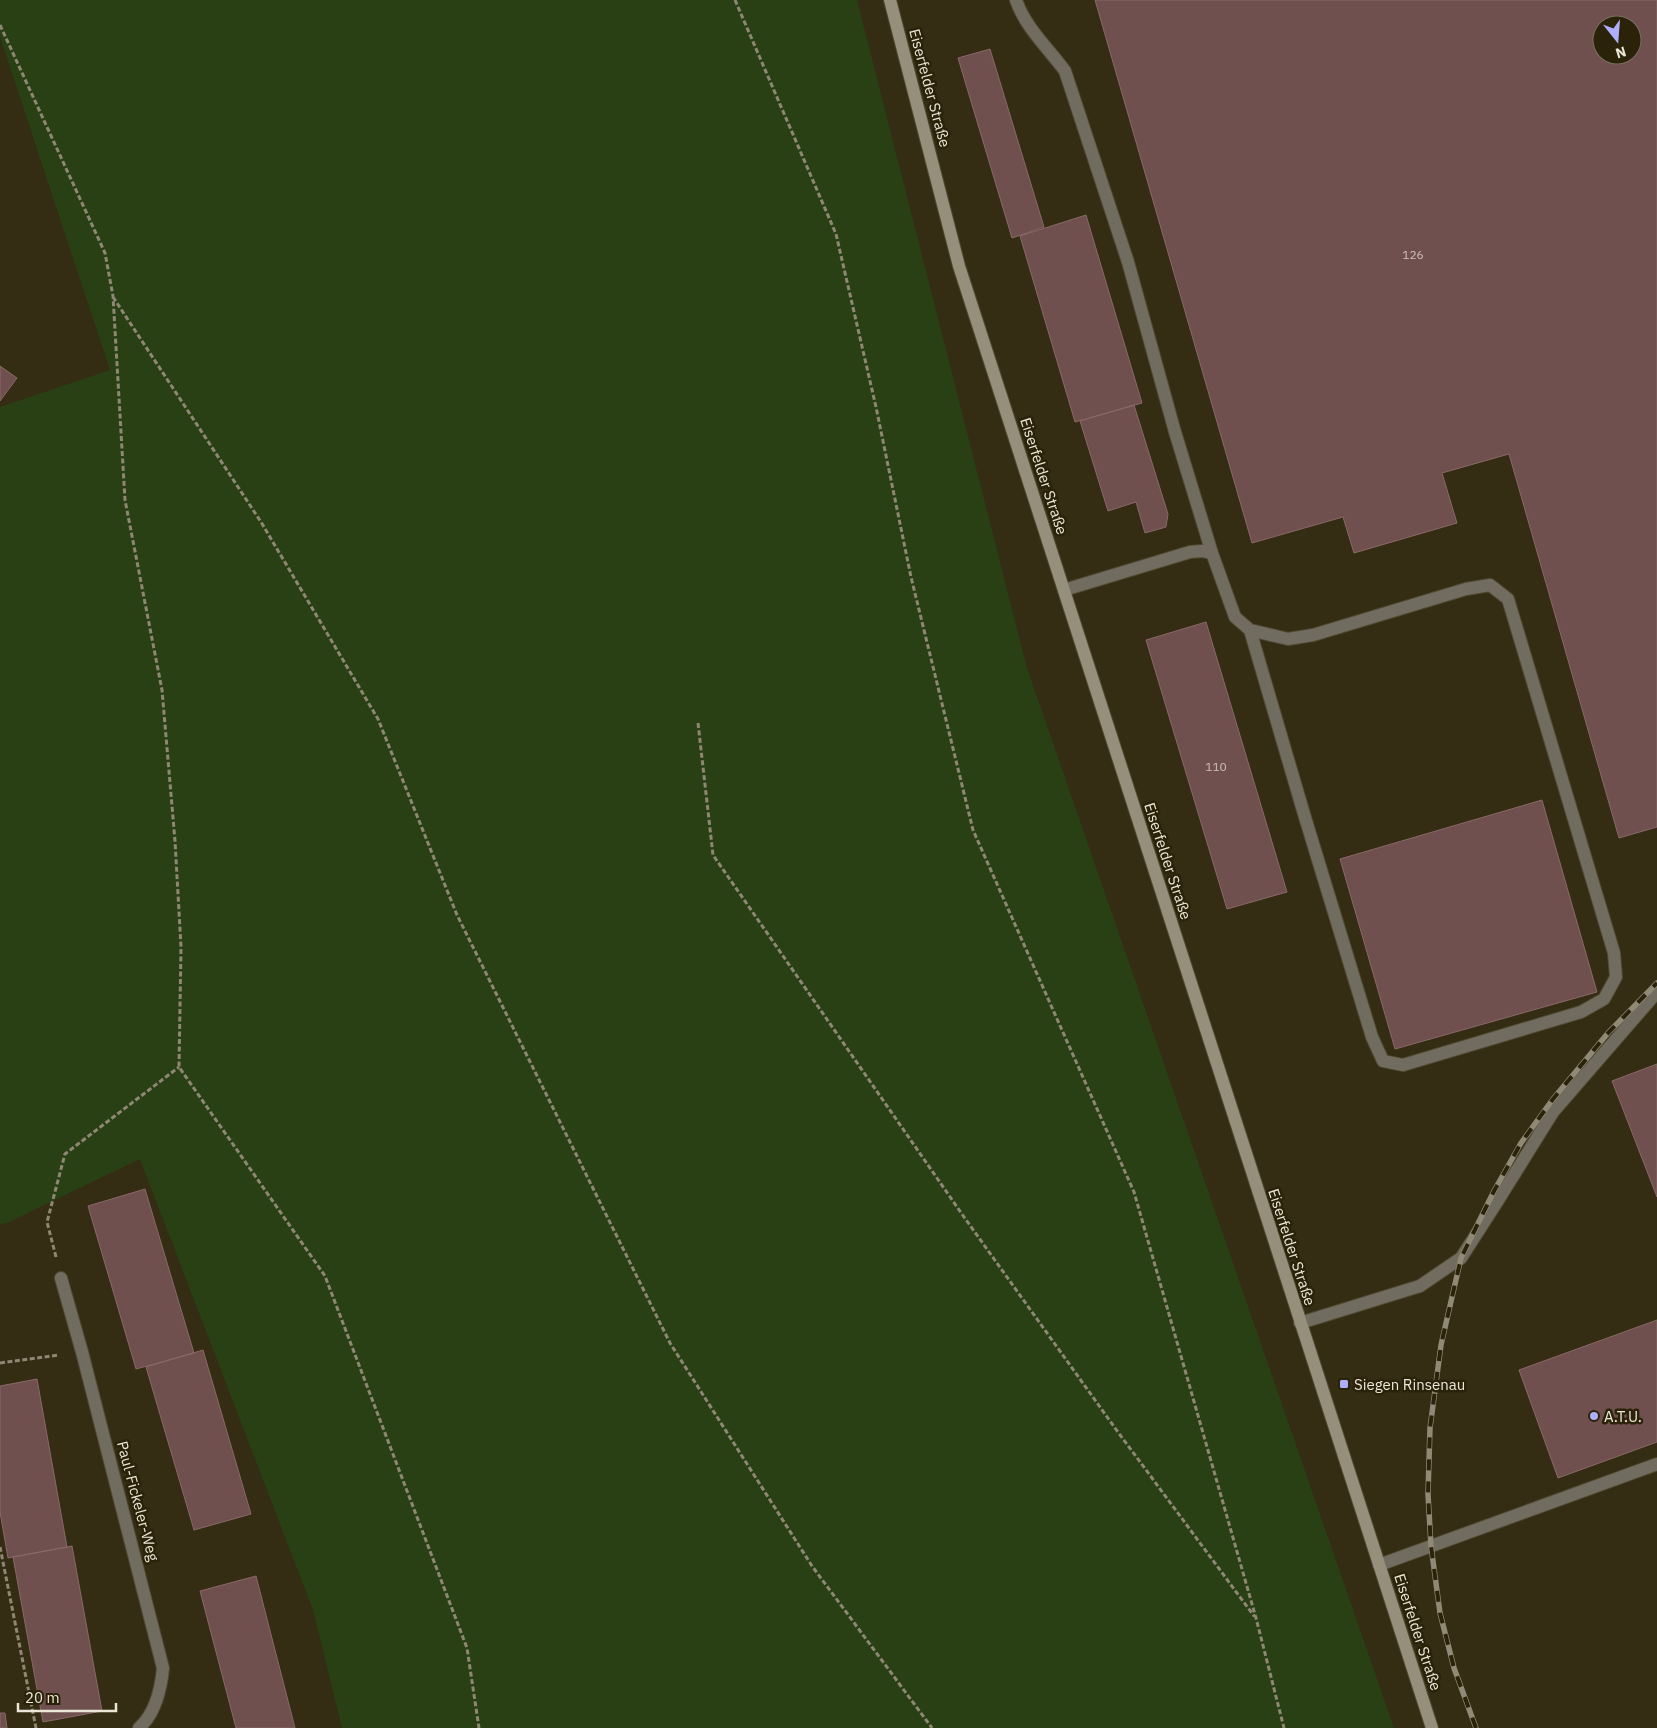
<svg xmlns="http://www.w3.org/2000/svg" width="1657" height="1728" viewBox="0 0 1657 1728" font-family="'IBM Plex Sans',sans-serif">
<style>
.green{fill:#294015}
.building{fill:#6f504f;stroke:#896967;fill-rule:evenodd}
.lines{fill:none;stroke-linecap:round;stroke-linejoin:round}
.service-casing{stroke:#514a32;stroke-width:14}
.minor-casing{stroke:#514a32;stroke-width:14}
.secondary-casing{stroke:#514a32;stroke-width:14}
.path{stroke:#8e8773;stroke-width:3;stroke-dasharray:5 2.5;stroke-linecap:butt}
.service{stroke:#706c60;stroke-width:12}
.minor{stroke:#706c60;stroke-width:12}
.secondary{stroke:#968f7c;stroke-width:12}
.rail-casing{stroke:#908975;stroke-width:5.5}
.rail{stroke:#2a2209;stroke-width:4;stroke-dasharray:11;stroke-linecap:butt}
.poi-dot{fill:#afaefa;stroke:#2a2209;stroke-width:2}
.labels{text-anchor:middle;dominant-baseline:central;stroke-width:5;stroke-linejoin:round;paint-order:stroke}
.number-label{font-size:12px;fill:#ccc0b5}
.street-label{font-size:15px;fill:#ebe6d7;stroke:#2a2209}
.poi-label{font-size:15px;fill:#ebe6d7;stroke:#2a2209;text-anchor:start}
</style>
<rect width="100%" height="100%" fill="#342c13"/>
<path class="green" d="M 0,0 L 857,0 L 1027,668 L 1394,1728 L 342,1728 L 313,1610 L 140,1159 L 7,1223 L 0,1224 L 0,407 L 110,370 L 0,37 Z"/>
<path class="building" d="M 1095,0 L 1657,0 L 1657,827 L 1619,838 L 1509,454 L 1442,473 L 1457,523 L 1354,553 L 1343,517 L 1252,543 ZM 1602,25 L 1632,25 L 1632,55 L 1602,55 Z
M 990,49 L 1044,227 L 1012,238 L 958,58 Z
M 1086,215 L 1142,403 L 1075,422 L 1020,236 Z
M 0,366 L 17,378 L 0,401 Z
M 1134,405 L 1168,514 L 1166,527 L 1145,533 L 1136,502 L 1108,511 L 1080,421 Z
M 1206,622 L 1287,892 L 1227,909 L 1146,640 Z
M 1542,800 L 1597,992 L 1395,1049 L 1340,859 Z
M 1657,1064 L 1657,1197 L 1612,1081 Z
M 145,1189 L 194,1353 L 136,1369 L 88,1206 Z
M 1657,1320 L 1657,1442 L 1558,1478 L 1519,1370 Z
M 203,1350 L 251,1514 L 194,1530 L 146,1367 Z
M 37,1379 L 67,1547 L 8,1558 L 0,1512 L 0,1386 Z
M 72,1546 L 102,1711 L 43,1722 L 13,1557 Z
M 256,1576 L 295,1728 L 236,1728 L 200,1591 Z
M 0,1713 L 5,1713 L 7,1728 L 0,1728 Z"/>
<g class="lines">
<defs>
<path id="service" d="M 1016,0 C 1025,27 1048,48 1065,71 L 1128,262 L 1175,432 L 1212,553
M 1064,590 L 1190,552 L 1202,551 L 1212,553 L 1235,617 L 1250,630 L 1288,639 L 1313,635 L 1466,589 L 1490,585 L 1508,599 L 1614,953 L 1616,977 L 1604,999 L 1581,1012 L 1403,1065 L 1383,1061 L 1372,1037 L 1304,814 L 1250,630
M 1300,1323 L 1420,1286 L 1461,1258 L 1497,1202 L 1553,1112 L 1657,992
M 1379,1565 L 1657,1464"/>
<path id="minor" d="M 61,1278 L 82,1352 L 163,1668 C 161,1689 156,1713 139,1728"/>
<path id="secondary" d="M 890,0 L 959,266 L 1432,1728"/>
</defs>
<use href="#service" class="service-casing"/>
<use href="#minor" class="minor-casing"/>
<use href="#secondary" class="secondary-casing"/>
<path class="path" d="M 735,0 L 836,234 L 876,407 L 911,577 L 973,830 L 1134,1192 L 1256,1618 L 1284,1728
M 0,25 L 105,253 L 113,296 L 125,500 L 162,690 L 175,841 L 181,947 L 179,1067 L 325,1276 L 467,1648 L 479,1728
M 113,297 L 261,522 L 378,719 L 457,915 L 670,1343 L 812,1566 L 932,1728
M 698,723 L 713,855 L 964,1217 L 1115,1428 L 1254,1616
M 56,1257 L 47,1222 L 65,1154 L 179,1067
M 0,1363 L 59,1355
M 0,1547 L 36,1728"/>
<use href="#service" class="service"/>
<use href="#minor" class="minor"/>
<use href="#secondary" class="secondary"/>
<defs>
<path id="rail" d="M 1476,1728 L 1454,1668 L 1440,1613 L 1431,1546 L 1428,1494 L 1430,1428 L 1441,1345 L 1461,1258 L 1494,1191 L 1521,1143 L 1553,1099 L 1608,1033 L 1657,983"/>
</defs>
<use href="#rail" class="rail-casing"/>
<use href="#rail" class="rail"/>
</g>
<g class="poi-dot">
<rect x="1339" y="1379" width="10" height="10" rx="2.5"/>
<circle cx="1594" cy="1416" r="5"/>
</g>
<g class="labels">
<g class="number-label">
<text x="1413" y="254">126</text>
<text x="1216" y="766">110</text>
</g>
<g class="street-label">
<text transform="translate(930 88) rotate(75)">Eiserfelder Straße</text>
<text transform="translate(1044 476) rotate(72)">Eiserfelder Straße</text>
<text transform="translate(1168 861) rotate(72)">Eiserfelder Straße</text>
<text transform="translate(1292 1247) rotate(72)">Eiserfelder Straße</text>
<text transform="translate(138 1501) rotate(75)">Paul-Fickeler-Weg</text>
<text transform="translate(1418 1632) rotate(72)">Eiserfelder Straße</text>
</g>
<g class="poi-label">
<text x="1354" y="1384">Siegen Rinsenau</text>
<text x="1604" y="1416">A.T.U.</text>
</g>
</g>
<g transform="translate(1617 40) rotate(163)"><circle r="24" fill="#2a2209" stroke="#77705b"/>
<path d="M0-4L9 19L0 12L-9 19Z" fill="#afaefa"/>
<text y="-8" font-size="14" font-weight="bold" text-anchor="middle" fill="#ebe6d7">N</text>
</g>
<path d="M18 1703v8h98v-8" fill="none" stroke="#ebe6d7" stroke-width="2.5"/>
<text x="25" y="1703" font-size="15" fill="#ebe6d7" stroke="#2a2209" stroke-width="4" paint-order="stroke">20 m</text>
</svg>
